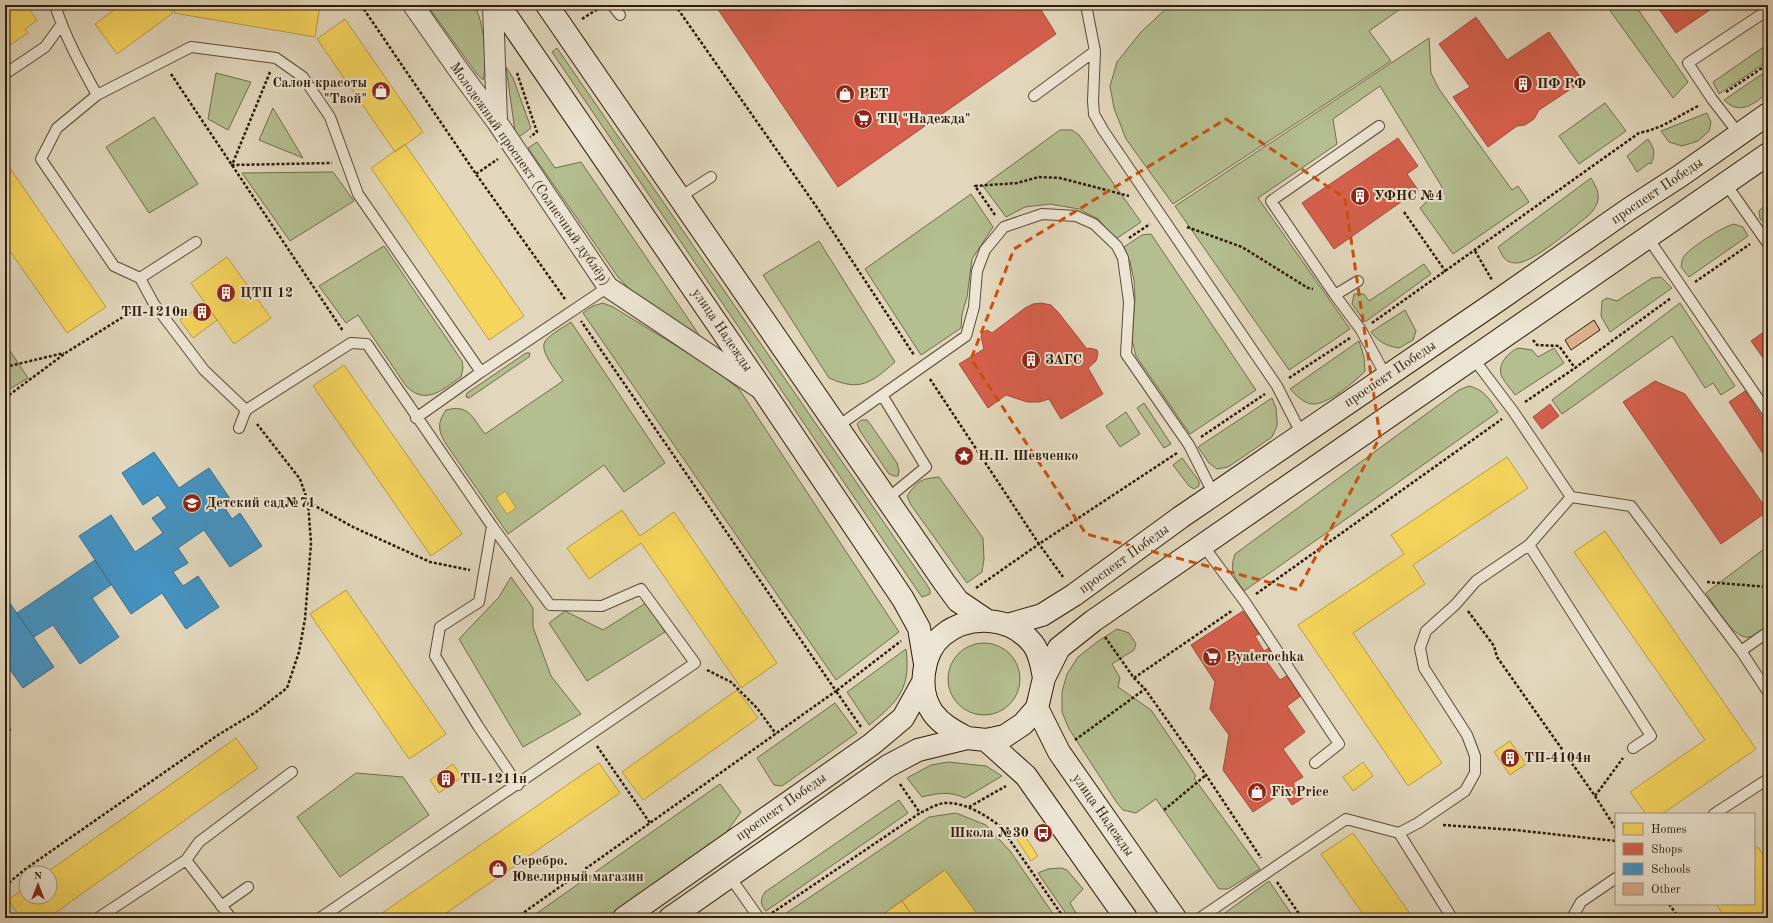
<svg xmlns="http://www.w3.org/2000/svg" width="1773" height="923" viewBox="0 0 1773 923" font-family="'Old Standard TT',serif">
<style>
.green{fill:#b4be90;stroke:#726c4c}
.homes{fill:#f6d55c;stroke:#ba9d43}
.shops{fill:#d6604d;stroke:#a44b39}
.schools{fill:#4393c3;stroke:#3d6f8b}
.building{fill:#ddad8f;stroke:#2f1b09}
.lines{fill:none;stroke-linecap:round;stroke-linejoin:round}
.service-casing{stroke:#5c4a36;stroke-width:12}
.minor-casing{stroke:#5c4a36;stroke-width:22}
.secondary-casing{stroke:#2f1b09;stroke-width:24}
.path{stroke:#2f1b09;stroke-width:2.5;stroke-dasharray:3 2;stroke-linecap:butt}
.service{stroke:#ece5d3;stroke-width:10}
.minor{stroke:#ece5d3;stroke-width:20}
.secondary{stroke:#ece5d3;stroke-width:22}
.marked{fill:none;stroke:#cc500c;stroke-width:3;stroke-dasharray:8 5;stroke-linejoin:round}
.labels{text-anchor:middle;dominant-baseline:central;stroke-width:4;stroke-linejoin:round;paint-order:stroke}
.poi-label{font-size:14px;font-weight:bold;fill:#2f1b09;stroke:#ece5d3;text-anchor:start}
.street-label{font-size:14px;fill:#2f1b09;stroke:#ece5d3}
</style>
<rect width="100%" height="100%" fill="#e2d7bc"/>
<filter id="stains"><feTurbulence type="fractalNoise" baseFrequency=".005" numOctaves="4"/><feColorMatrix values="0 0 0 0 .2 0 0 0 0 .09 0 0 0 0 .02 0 0 0 .5 -.17"/></filter>
<radialGradient id="worn" r=".72"><stop offset=".6" stop-color="#630" stop-opacity="0"/><stop offset="1" stop-color="#630" stop-opacity=".3"/></radialGradient>
<path class="green" d="M 427,5 L 474,5 C 484,21 488,62 483,80 L 477,74 Z
M 1170,5 L 1406,5 L 1369,31 L 1391,61 L 1173,204 L 1126,139 L 1114,108 L 1110,86 L 1117,62 L 1141,32 Z
M 1606,5 L 1635,5 L 1688,82 L 1673,98 Z
M 1429,38 L 1431,73 L 1439,89 L 1512,190 L 1518,186 L 1529,202 L 1453,254 L 1420,208 L 1442,187 L 1380,86 L 1333,119 L 1337,144 L 1258,198 L 1350,329 L 1289,370 L 1175,206 Z
M 1768,44 L 1768,61 L 1719,94 L 1713,82 Z
M 557,48 L 927,585 L 930,590 L 930,594 L 922,597 L 917,590 L 552,52 Z
M 506,67 L 513,78 L 531,128 L 519,137 L 515,131 Z
M 1768,70 L 1768,93 C 1753,104 1740,116 1724,100 Z
M 216,73 L 251,82 L 228,130 L 208,119 Z
M 1605,103 L 1626,131 L 1579,164 L 1559,136 Z
M 273,108 L 303,158 L 259,140 Z
M 1707,113 L 1711,122 L 1709,131 L 1698,141 L 1682,146 L 1669,142 L 1661,131 Z
M 154,117 L 198,184 L 149,213 L 106,147 Z
M 1060,130 L 1072,130 L 1079,135 L 1141,222 L 1116,239 L 1098,219 L 1079,209 L 1050,204 L 1025,207 L 1006,217 L 983,186 Z
M 1648,139 C 1654,148 1656,153 1651,164 L 1649,163 L 1637,172 L 1627,156 Z
M 537,142 L 555,168 L 581,162 L 704,342 L 633,293 L 618,277 L 528,148 Z
M 333,172 L 354,201 L 290,241 L 242,173 Z
M 1591,178 C 1600,193 1602,201 1589,215 C 1575,226 1531,265 1515,263 C 1505,263 1502,255 1498,247 Z
M 971,194 L 993,227 L 972,259 L 967,297 L 962,314 L 961,328 L 921,355 L 865,269 Z
M 1768,202 L 1768,221 L 1764,222 L 1760,219 L 1759,211 Z
M 1734,224 L 1743,227 L 1748,236 L 1689,277 L 1681,267 C 1682,265 1681,261 1683,258 C 1687,249 1724,226 1734,224 Z
M 1151,234 L 1256,390 L 1190,434 L 1136,356 L 1132,340 L 1135,298 L 1134,280 L 1130,262 L 1124,247 L 1142,235 Z
M 819,241 L 895,362 C 871,383 860,392 829,378 L 763,275 Z
M 384,246 L 462,361 L 463,368 L 461,377 C 442,390 426,406 406,386 L 358,315 L 346,323 L 319,286 Z
M 1424,264 L 1431,274 L 1365,322 L 1352,304 L 1354,294 L 1364,294 L 1369,301 Z
M 1661,277 L 1672,288 L 1610,332 L 1601,316 L 1602,301 L 1607,298 L 1617,301 L 1652,278 Z
M 603,303 L 613,307 L 714,369 L 739,389 L 899,632 L 836,680 L 583,313 L 593,306 Z
M 1680,303 L 1735,386 L 1721,395 L 1713,383 L 1705,388 L 1672,336 L 1562,414 L 1552,400 Z
M 1405,310 L 1416,331 L 1413,340 L 1399,348 C 1386,346 1379,342 1371,332 Z
M 571,322 L 665,463 L 624,492 L 604,465 L 508,534 L 446,444 C 438,431 437,423 446,410 C 470,404 472,418 485,434 L 563,381 C 558,372 537,350 546,340 C 552,333 564,327 571,322 Z
M 1359,341 L 1364,357 L 1365,371 C 1356,381 1327,405 1313,404 C 1304,404 1295,394 1290,389 Z
M 5,343 L 28,378 L 5,392 Z
M 1519,348 L 1532,350 L 1538,357 L 1554,348 L 1564,363 L 1515,395 C 1511,389 1505,383 1502,377 C 1496,365 1509,351 1519,348 Z
M 526,353 L 530,353 L 529,357 L 469,398 L 466,397 L 467,393 Z
M 1469,386 C 1485,390 1489,399 1498,412 L 1244,591 C 1234,576 1229,572 1235,554 L 1459,390 Z
M 1272,398 L 1276,408 L 1277,420 L 1277,426 L 1272,437 L 1228,467 L 1217,469 L 1209,463 L 1198,447 Z
M 1144,403 L 1171,444 L 1164,448 L 1137,408 Z
M 1126,412 L 1140,434 L 1120,447 L 1106,426 Z
M 861,420 L 867,420 L 871,425 L 897,463 L 899,471 L 898,476 L 894,476 L 889,474 L 860,431 L 857,424 Z
M 1182,458 L 1199,481 L 1199,486 L 1194,489 L 1189,486 L 1173,465 Z
M 939,477 L 983,538 L 984,559 L 982,572 L 967,583 L 911,505 L 907,496 C 918,480 921,479 939,477 Z
M 1768,546 L 1768,625 C 1763,629 1756,635 1750,637 C 1734,641 1714,604 1706,593 Z
M 511,577 L 533,608 L 533,627 L 551,676 L 581,714 L 523,747 L 459,639 L 499,597 Z
M 646,603 L 665,632 L 587,681 L 549,623 L 565,611 L 603,630 Z
M 1117,629 L 1129,633 L 1136,644 L 1134,650 L 1112,664 L 1120,678 L 1118,687 L 1151,710 L 1196,776 L 1194,778 L 1260,869 L 1228,889 L 1219,889 L 1156,799 L 1136,813 L 1123,810 L 1117,803 L 1069,729 L 1062,712 L 1062,692 L 1067,674 L 1078,657 L 1097,642 Z
M948 679a36 36 0 1 1 72 0a36 36 0 1 1-72 0Z
M 906,649 C 911,688 899,701 869,725 L 847,692 Z
M 835,703 L 857,733 L 782,786 L 774,785 L 757,758 Z
M 948,762 L 986,766 L 1002,776 L 965,798 C 950,791 938,793 922,797 L 907,778 L 931,765 Z
M 356,773 L 403,777 L 429,815 L 340,877 L 297,817 Z
M 720,784 L 741,812 L 725,834 L 607,918 L 530,918 Z
M 899,800 L 908,813 L 766,911 C 760,904 760,900 765,892 Z
M 956,813 L 986,825 L 1010,851 L 1056,918 L 980,918 L 945,870 L 878,918 L 779,918 L 929,817 Z
M 1061,868 L 1067,870 L 1083,889 L 1070,903 L 1079,918 L 1069,918 L 1038,873 L 1048,869 Z
M 1269,881 L 1294,918 L 1218,918 Z"/>
<path class="homes" d="M 5,5 L 26,5 L 37,20 L 25,29 L 28,33 L 5,48 Z
M 121,5 L 167,5 L 173,13 L 117,54 L 95,24 Z
M 176,5 L 320,5 L 315,37 L 174,13 Z
M 345,19 L 423,132 L 395,152 L 317,39 Z
M 405,144 L 524,316 L 489,340 L 371,168 Z
M 5,161 L 106,307 L 67,333 L 5,244 Z
M 227,257 L 271,318 L 234,344 L 191,283 Z
M 205,303 L 217,320 L 193,338 L 180,320 Z
M 344,365 L 462,534 L 431,556 L 313,386 Z
M 1507,457 L 1528,488 L 1413,565 L 1425,584 L 1353,633 L 1442,763 L 1408,786 L 1298,625 L 1404,554 L 1391,535 Z
M 505,491 L 516,508 L 507,514 L 496,498 Z
M 622,510 L 640,536 L 674,512 L 777,663 L 741,688 L 641,543 L 589,579 L 567,548 Z
M 1605,531 L 1756,749 L 1662,814 L 1646,814 L 1630,792 L 1705,740 L 1574,552 Z
M 346,590 L 446,734 L 409,759 L 310,614 Z
M 737,690 L 758,718 L 643,800 L 622,772 Z
M 236,738 L 258,768 L 48,918 L 21,918 L 8,900 L 26,887 L 26,897 L 50,897 L 50,873 L 46,873 Z
M 1510,741 L 1526,764 L 1510,775 L 1494,752 Z
M 1363,762 L 1373,776 L 1353,791 L 1343,777 Z
M 599,763 L 620,793 L 439,918 L 375,918 Z
M 453,764 L 462,777 L 439,793 L 430,780 Z
M 1019,827 L 1038,856 L 1031,861 L 1012,832 Z
M 1353,833 L 1370,857 L 1413,918 L 1366,918 L 1321,854 Z
M 1758,847 L 1768,863 L 1768,918 L 1726,918 L 1716,904 L 1754,904 L 1754,850 Z
M 945,870 L 980,918 L 914,918 L 902,901 Z
M 902,901 L 914,918 L 878,918 Z
M 1642,913 L 1646,918 L 1635,918 Z"/>
<path class="shops" d="M 715,5 L 1038,5 L 1056,34 L 838,187 Z
M 1656,5 L 1717,5 L 1676,33 Z
M 1476,17 L 1507,60 L 1549,32 L 1583,81 L 1539,110 L 1534,119 L 1525,125 L 1517,126 L 1488,147 L 1453,97 L 1470,87 L 1439,44 Z
M 1398,138 L 1418,166 L 1407,174 L 1418,190 L 1334,249 L 1302,203 Z
M 1041,303 L 1051,305 L 1058,312 L 1087,349 L 1090,348 L 1097,350 L 1098,354 L 1096,361 L 1088,368 L 1103,394 L 1061,419 L 1049,399 L 1039,402 L 1027,402 L 1006,395 L 988,408 L 959,364 L 984,349 L 981,336 L 983,332 L 987,330 L 992,333 L 1025,308 L 1033,304 Z
M 1768,329 L 1768,365 L 1751,341 Z
M 1655,381 L 1685,394 L 1768,511 L 1721,544 L 1623,402 Z
M 1745,391 L 1768,426 L 1768,452 L 1764,455 L 1729,402 Z
M 1550,404 L 1559,416 L 1542,429 L 1533,417 Z
M 1243,611 L 1259,634 L 1255,636 L 1264,651 L 1269,648 L 1274,657 L 1267,662 L 1280,680 L 1288,675 L 1302,695 L 1287,706 L 1305,732 L 1283,749 L 1303,777 L 1293,783 L 1303,798 L 1292,805 L 1283,792 L 1253,812 L 1223,770 L 1229,735 L 1210,709 L 1215,682 L 1191,645 Z"/>
<path class="schools" d="M 154,452 L 179,488 L 209,468 L 231,500 L 223,505 L 232,519 L 240,513 L 262,546 L 230,567 L 204,530 L 178,548 L 188,563 L 173,572 L 183,586 L 198,576 L 219,607 L 186,629 L 162,593 L 131,614 L 79,536 L 111,515 L 135,552 L 163,533 L 152,518 L 167,508 L 158,495 L 143,505 L 122,473 Z
M 95,560 L 111,585 L 92,598 L 119,637 L 80,664 L 53,625 L 34,637 L 17,613 Z
M 5,596 L 54,667 L 23,688 L 5,663 Z
M 5,721 L 11,730 L 5,735 Z"/>
<path class="building" d="M 1594,320 L 1600,330 L 1571,350 L 1565,340 Z"/>
<g class="lines">
<defs>
<path id="service" d="M 55,5 C 65,37 81,66 97,95
M 612,5 L 620,15
M 1086,5 L 1095,51 L 1093,101 L 1094,114 L 1103,130 L 1277,386 L 1302,435
M 5,74 L 45,47 L 61,25
M 1034,96 L 1095,51
M 1379,126 L 1271,201 L 1335,295 L 1361,330 L 1386,376
M 1739,134 L 1712,99 L 1688,63 L 1768,10
M 1726,184 L 1768,244
M 680,197 L 711,177
M 1648,238 L 1768,413
M 140,278 L 196,242
M 1335,295 L 1358,281
M 1473,358 L 1513,411 L 1571,497 L 1631,506 L 1741,651 L 1768,692
M 882,395 L 926,467 L 888,498
M 416,418 L 481,372 L 608,287
M 838,426 L 966,336 L 974,307 L 977,271 L 985,250 L 1004,227 L 1042,214 L 1076,216 L 1094,224 L 1117,246 L 1123,258 L 1129,302 L 1126,354 L 1189,445 L 1214,495
M 239,428 L 246,410
M 492,526 L 479,602 L 440,627 L 435,656 L 478,726 L 518,785
M 1202,544 L 1245,602 L 1339,744 L 1315,763
M 1529,545 L 1651,736 L 1633,748
M 1741,651 L 1768,632
M 1714,814 L 1768,779
M 1399,833 L 1418,823 L 1465,791 L 1475,773 L 1475,756 L 1467,735 L 1424,668 L 1420,648 L 1426,631 L 1455,605 L 1476,581 L 1529,545 L 1571,497
M 186,860 L 231,918
M 730,877 L 759,918
M 221,906 L 248,887
M 98,918 L 186,860 L 199,842 L 292,772
M 320,918 L 695,663 L 641,589 L 602,606 L 550,605 L 492,526 L 367,344 L 351,343 L 246,410 L 204,370 L 154,304 L 140,278 L 114,266 L 41,159 L 57,128 L 97,95 L 191,47 L 276,58 L 303,77 L 330,117 L 358,194 L 481,372
M 1200,918 L 1346,819 L 1399,833 L 1452,918
M 1572,918 L 1581,902 L 1616,878"/>
<path id="minor" d="M 413,5 L 460,72 L 497,122 L 608,287 L 762,390
M 493,5 L 497,122"/>
<path id="secondary" d="M 499,5 L 764,392 L 903,599 L 919,628 L 925,664
M 547,5 L 944,582 L 958,601 L 986,620
M 1007,625 L 1042,615 L 1074,595 L 1181,517 L 1503,297 L 1629,209 L 1680,176 L 1768,114
M 1037,708 L 1059,752 L 1175,918
M 967,738 C 954,731 942,725 933,713 C 917,691 922,652 943,635 C 969,614 1011,616 1033,644 C 1040,653 1042,667 1044,678
M 986,740 L 1026,776 L 1126,918
M 624,918 L 872,744 L 903,718 L 923,682
M 670,918 L 888,766 L 918,750 L 967,738 L 986,740 L 1005,736 L 1023,724 L 1037,708 L 1044,678 L 1059,648 L 1093,621 L 1768,154"/>
</defs>
<use href="#service" class="service-casing"/>
<use href="#minor" class="minor-casing"/>
<use href="#secondary" class="secondary-casing"/>
<path class="path" d="M 361,5 L 476,174 L 565,299
M 675,5 L 816,206 L 914,355
M 582,19 L 599,8
M 270,72 L 232,165 L 332,163
M 517,73 L 537,132 L 530,137
M 171,74 L 343,331
M 1726,92 L 1768,64
M 476,174 L 498,159
M 1404,212 L 1446,272
M 995,215 L 975,186 L 1017,183 L 1039,177 L 1060,178 L 1129,196
M 1187,227 L 1242,247 L 1308,288 L 1313,289
M 1129,238 L 1150,224
M 1475,251 L 1492,280
M 1695,282 L 1750,244
M 1372,323 L 1639,133 C 1664,128 1678,116 1700,105
M 1533,340 L 1537,345 L 1559,346 L 1575,368
M 5,367 L 64,353
M 1289,378 L 1350,338
M 930,379 L 1039,544 L 1177,453
M 5,398 L 67,352 L 139,307
M 1525,402 L 1575,368 L 1671,298
M 1201,437 L 1265,394
M 308,502 L 353,527 L 430,562 L 470,570
M 1707,582 L 1768,587
M 976,588 L 1039,544 L 1063,577
M 1256,594 L 1502,419
M 1468,611 L 1494,646 L 1497,657 L 1595,796 L 1616,829
M 1105,637 L 1134,678 L 1145,689 L 1206,775 L 1261,858
M 707,670 L 731,682 L 757,708 L 776,734
M 1134,678 L 1233,610
M 861,727 L 836,691 L 901,641
M 1075,740 L 1145,689
M 597,746 L 650,823
M 900,784 L 920,813
M 1595,796 L 1623,758
M 969,807 L 1006,786
M 1164,810 L 1206,775
M 1443,825 L 1515,830 L 1616,841
M 1277,882 L 1302,918
M 5,886 L 24,870 L 218,735 L 256,712 L 287,688 L 299,652 L 305,619 L 311,543 L 308,502 L 300,479 L 257,424
M 1669,904 L 1679,918
M 772,913 L 920,813 C 929,809 939,802 949,803 C 968,804 985,815 1000,826 L 1064,918
M 516,918 L 836,691 L 581,321"/>
<use href="#service" class="service"/>
<use href="#minor" class="minor"/>
<use href="#secondary" class="secondary"/>
</g>
<path class="marked" d="M 1226,119 L 1345,198 L 1380,437 L 1298,590 L 1086,534 L 971,359 L 1014,249 Z"/>
<defs>
<symbol id="building-disc" viewBox="-11 -11 22 22"><circle r="9.5" fill="#8f2418" stroke="#ece5d3"/><path d="M-4-6H4V6H1V3H-1V6H-4ZM-2.5-4.3h1.7v1.8h-1.7ZM.8-4.3h1.7v1.8H.8ZM-2.5-1h1.7V.8h-1.7ZM.8-1h1.7V.8H.8Z" fill="#fff"/></symbol>
<symbol id="shop-disc" viewBox="-11 -11 22 22"><circle r="9.5" fill="#8f2418" stroke="#ece5d3"/><path d="M-5-2.5h2.3a2.7 3.5 0 0 1 5.4 0H5L5.5 6h-11ZM-1.5-2.5h3a1.5 2.3 0 0 0-3 0Z" fill="#fff"/></symbol>
<symbol id="supermarket-disc" viewBox="-11 -11 22 22"><circle r="9.5" fill="#8f2418" stroke="#ece5d3"/><path d="M-6-5.5h2.5l.6 2H6L4.5 2H-2.5L-4.4-4H-6ZM-1.5 3.2a1.3 1.3 0 1 0 .1 0ZM3 3.2a1.3 1.3 0 1 0 .1 0Z" fill="#fff"/></symbol>
<symbol id="sight-disc" viewBox="-11 -11 22 22"><circle r="9.5" fill="#8f2418" stroke="#ece5d3"/><path d="M0-6L1.8-2.2L6-1.7L2.9 1.2L3.7 5.4L0 3.3L-3.7 5.4L-2.9 1.2L-6-1.7L-1.8-2.2Z" fill="#fff"/></symbol>
<symbol id="school-disc" viewBox="-11 -11 22 22"><circle r="9.5" fill="#8f2418" stroke="#ece5d3"/><path d="M0-5L7-2L0 1L-7-2ZM-4 1L0 2.5L4 1V4Q0 6-4 4Z" fill="#fff"/></symbol>
<symbol id="bus-disc" viewBox="-11 -11 22 22"><circle r="9.5" fill="#8f2418" stroke="#ece5d3"/><path d="M-5-6H5V4H4V6H2V4H-2V6H-4V4H-5ZM-3.5-4V0h7V-4ZM-3.5 1.2v1.5H-2V1.2ZM2 1.2v1.5H3.5V1.2Z" fill="#fff"/></symbol>
</defs>
<g fill-rule="evenodd">
<use href="#building-disc" x="1512" y="73" width="22" height="22"/>
<use href="#shop-disc" x="370" y="80" width="22" height="22"/>
<use href="#shop-disc" x="834" y="83" width="22" height="22"/>
<use href="#supermarket-disc" x="852" y="108" width="22" height="22"/>
<use href="#building-disc" x="1349" y="185" width="22" height="22"/>
<use href="#building-disc" x="215" y="282" width="22" height="22"/>
<use href="#building-disc" x="191" y="301" width="22" height="22"/>
<use href="#building-disc" x="1020" y="349" width="22" height="22"/>
<use href="#sight-disc" x="953" y="445" width="22" height="22"/>
<use href="#school-disc" x="181" y="492" width="22" height="22"/>
<use href="#supermarket-disc" x="1201" y="646" width="22" height="22"/>
<use href="#building-disc" x="1499" y="747" width="22" height="22"/>
<use href="#building-disc" x="435" y="768" width="22" height="22"/>
<use href="#shop-disc" x="1246" y="781" width="22" height="22"/>
<use href="#bus-disc" x="1032" y="822" width="22" height="22"/>
<use href="#shop-disc" x="487" y="858" width="22" height="22"/>
</g>
<g class="labels">
<g class="poi-label">
<text x="367" y="83" text-anchor="end">Салон красоты<tspan x="367" dy="16">"Твой"</tspan></text>
<text x="1537" y="84">ПФ РФ</text>
<text x="859" y="94">РЕТ</text>
<text x="877" y="119">ТЦ "Надежда"</text>
<text x="1374" y="196">УФНС №4</text>
<text x="240" y="293">ЦТП 12</text>
<text x="188" y="312" text-anchor="end">ТП-1210н</text>
<text x="1045" y="360">ЗАГС</text>
<text x="978" y="456">Н.П. Шевченко</text>
<text x="206" y="503">Детский сад№71</text>
<text x="1226" y="657">Pyaterochka</text>
<text x="1524" y="758">ТП-4104н</text>
<text x="460" y="779">ТП-1211н</text>
<text x="1271" y="792">Fix Price</text>
<text x="1029" y="833" text-anchor="end">Школа №30</text>
<text x="512" y="861">Серебро.<tspan x="512" dy="16">Ювелирный магазин</tspan></text>
</g>
<g class="street-label">
<text transform="translate(530 174) rotate(55)">Молодежный проспект (Солнечный дублёр)</text>
<text transform="translate(1657 191) rotate(-34)">проспект Победы</text>
<text transform="translate(722 330) rotate(56)">улица Надежды</text>
<text transform="translate(1390 374) rotate(-34)">проспект Победы</text>
<text transform="translate(1124 559) rotate(-36)">проспект Победы</text>
<text transform="translate(781 807) rotate(-35)">проспект Победы</text>
<text transform="translate(1103 815) rotate(55)">улица Надежды</text>
</g>
</g>
<rect width="1773" height="923" fill="none" stroke="#e2d7bc" stroke-width="20"/>
<rect x="6" y="6" width="1761" height="911" fill="none" stroke="#2f1b09" stroke-width="2"/>
<rect x="10" y="10" width="1753" height="903" fill="none" stroke="#2f1b09"/>
<rect x="1615" y="813" width="140" height="92" fill="#ece5d3" stroke="#a09482"/>
<rect x="1623" y="823" width="20" height="12" fill="#f6d55c" stroke="#a09482"/>
<text x="1651" y="833" font-size="12" fill="#2f1b09">Homes</text>
<rect x="1623" y="843" width="20" height="12" fill="#d6604d" stroke="#a09482"/>
<text x="1651" y="853" font-size="12" fill="#2f1b09">Shops</text>
<rect x="1623" y="863" width="20" height="12" fill="#4393c3" stroke="#a09482"/>
<text x="1651" y="873" font-size="12" fill="#2f1b09">Schools</text>
<rect x="1623" y="883" width="20" height="12" fill="#ddad8f" stroke="#a09482"/>
<text x="1651" y="893" font-size="12" fill="#2f1b09">Other</text>
<g transform="translate(38 885)"><circle r="19" fill="#ece5d3" stroke="#a09482"/>
<path d="M0-3L7 15L0 10L-7 15Z" fill="#8f2418"/>
<text y="-6" font-size="11" font-weight="bold" text-anchor="middle" fill="#2f1b09">N</text>
</g>
<rect width="100%" height="100%" filter="url(#stains)"/>
<rect width="100%" height="100%" fill="url(#worn)"/>
</svg>
